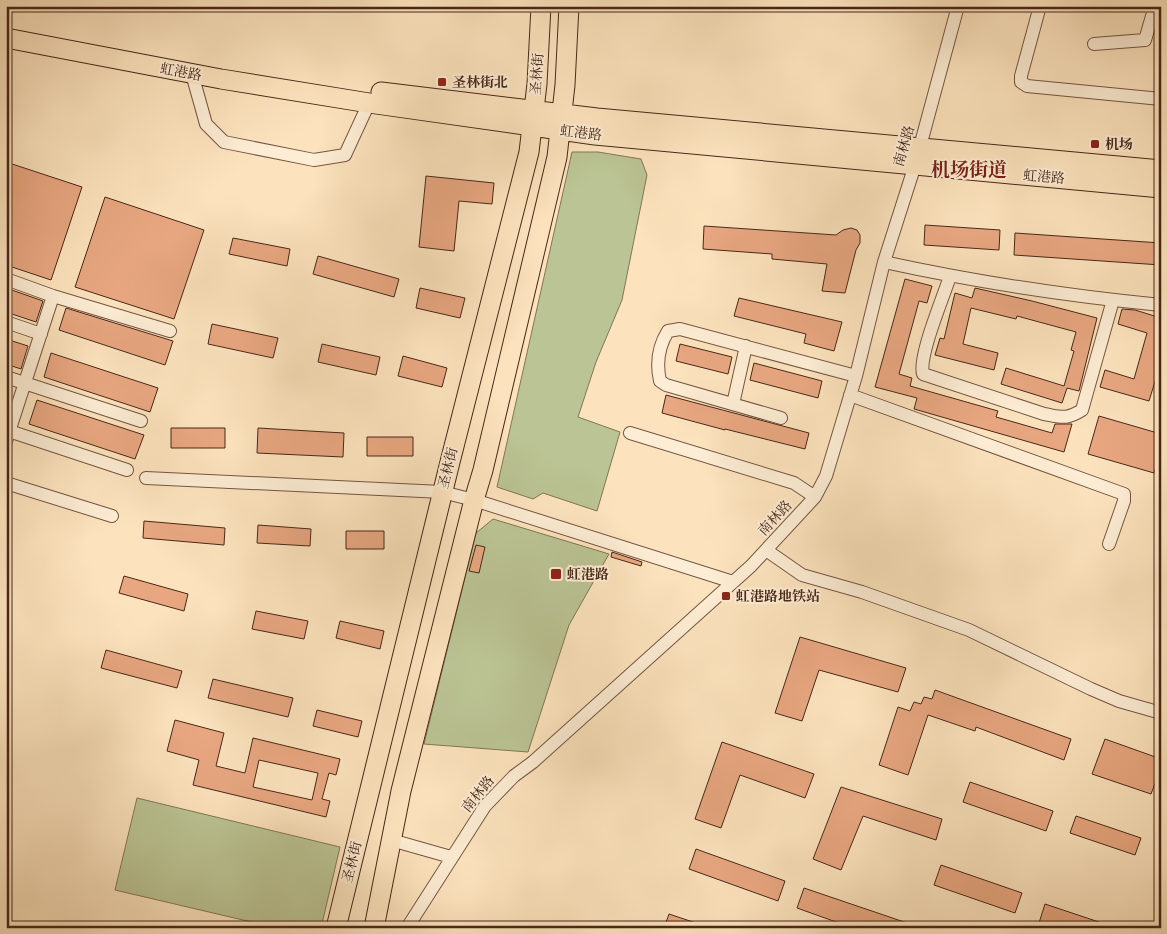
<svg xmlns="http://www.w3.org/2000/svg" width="1167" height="934" viewBox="0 0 1167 934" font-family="Alegreya,'Noto Serif SC',serif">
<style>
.green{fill:#bbc494;stroke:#827656}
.building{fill:#e8a781;stroke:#482719;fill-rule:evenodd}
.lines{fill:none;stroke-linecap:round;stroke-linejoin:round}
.minor-casing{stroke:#755642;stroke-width:14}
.highway-casing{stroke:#482719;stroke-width:21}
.minor{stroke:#fdedd4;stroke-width:12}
.highway{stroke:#fce3bd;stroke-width:19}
.poi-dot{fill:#8f2418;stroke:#fdedd4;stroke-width:2}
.labels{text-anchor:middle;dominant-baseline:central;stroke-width:4;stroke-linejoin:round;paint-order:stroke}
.street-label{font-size:14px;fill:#482719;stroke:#fdedd4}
.poi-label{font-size:14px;font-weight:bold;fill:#482719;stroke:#fdedd4;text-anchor:start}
.district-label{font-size:19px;font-weight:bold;fill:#7a1f14;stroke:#fdedd4}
</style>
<rect width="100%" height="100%" fill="#fce3bd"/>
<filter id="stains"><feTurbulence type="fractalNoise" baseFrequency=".004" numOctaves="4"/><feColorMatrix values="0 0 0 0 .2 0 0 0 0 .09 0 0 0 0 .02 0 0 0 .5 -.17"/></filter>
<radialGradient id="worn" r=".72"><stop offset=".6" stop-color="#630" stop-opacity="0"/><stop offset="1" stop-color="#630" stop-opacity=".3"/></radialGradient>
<path class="green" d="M 572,152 L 598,152 L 641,159 L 647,175 L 622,300 L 596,362 L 578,417 L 620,432 L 597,511 L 543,493 L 533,499 L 497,487 Z
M 493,519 L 609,554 L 569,625 L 528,752 L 424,744 L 476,533 Z
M 137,798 L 340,847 L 321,928 L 277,928 L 115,890 Z"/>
<path class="building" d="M 6,162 L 82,187 L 51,280 L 6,265 Z
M 426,176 L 494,183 L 492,204 L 459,201 L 454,251 L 419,247 Z
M 105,197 L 204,230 L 174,319 L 75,287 Z
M 925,225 L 1000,230 L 999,250 L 924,245 Z
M 704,226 L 836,235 L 843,230 L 851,228 L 857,230 L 860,235 L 860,243 L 856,250 L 845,293 L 822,291 L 827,264 L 772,259 L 772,254 L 703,249 Z
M 1015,233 L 1161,243 L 1161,265 L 1014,255 Z
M 233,238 L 290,249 L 287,266 L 229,254 Z
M 318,256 L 399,279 L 394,297 L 313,274 Z
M 905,279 L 932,286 L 927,303 L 919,301 L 899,374 L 912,378 L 910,386 L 998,411 L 996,417 L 1052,433 L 1055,424 L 1072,424 L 1064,452 L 914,409 L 917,398 L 875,387 Z
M 6,288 L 43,301 L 36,322 L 6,312 Z
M 420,288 L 465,298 L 460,318 L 416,308 Z
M 975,288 L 1032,301 L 1097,318 L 1079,391 L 1067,388 L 1062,403 L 1001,384 L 1006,368 L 1064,386 L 1074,351 L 1071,350 L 1076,332 L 1017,316 L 1016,319 L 971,308 L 963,344 L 998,353 L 994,370 L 935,355 L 940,338 L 944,339 L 955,293 L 972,298 Z
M 739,298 L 842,322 L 834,351 L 804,343 L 806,334 L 734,316 Z
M 66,308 L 173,341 L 165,365 L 59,330 Z
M 1122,309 L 1135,310 L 1161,318 L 1161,362 L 1149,401 L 1100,387 L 1105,370 L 1134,379 L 1147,333 L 1118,324 Z
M 212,324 L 278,338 L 273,358 L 208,344 Z
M 6,339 L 28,346 L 21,369 L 6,364 Z
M 322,344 L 380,357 L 376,375 L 318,362 Z
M 680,344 L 732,357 L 728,374 L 676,361 Z
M 51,353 L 158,388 L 150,412 L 44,377 Z
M 403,356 L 447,368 L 442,387 L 398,376 Z
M 754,363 L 822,381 L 818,398 L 750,380 Z
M 666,395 L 809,433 L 805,449 L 725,429 L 725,430 L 662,413 Z
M 37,400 L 144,435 L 135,459 L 29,424 Z
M 1099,416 L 1161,434 L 1161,450 L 1154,473 L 1088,454 Z
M 171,428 L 225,428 L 225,448 L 171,448 Z
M 258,428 L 344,433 L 343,457 L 257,453 Z
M 367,437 L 413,437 L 413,456 L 367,456 Z
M 144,521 L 225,528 L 224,545 L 143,538 Z
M 258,525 L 311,529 L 310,546 L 257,543 Z
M 346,531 L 384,531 L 384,549 L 346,549 Z
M 476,545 L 485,547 L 479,573 L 469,571 Z
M 612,552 L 642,562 L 641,566 L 611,557 Z
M 124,576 L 188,594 L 184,611 L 119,593 Z
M 256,611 L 308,621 L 304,639 L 252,629 Z
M 340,621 L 384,631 L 380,649 L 336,638 Z
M 800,637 L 906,668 L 898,692 L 819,670 L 802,721 L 775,713 Z
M 106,650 L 182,671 L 177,688 L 101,668 Z
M 213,679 L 293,698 L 288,717 L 208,698 Z
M 935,690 L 1071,739 L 1064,760 L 976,727 L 975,731 L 928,715 L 908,775 L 879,765 L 898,707 L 910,711 L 914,702 L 921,704 L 924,697 L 932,699 Z
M 317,710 L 362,721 L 358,737 L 313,726 Z
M 175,720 L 224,733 L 216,766 L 245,773 L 253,738 L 340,759 L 336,775 L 329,773 L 322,799 L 330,801 L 326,817 L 193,785 L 199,760 L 167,751 ZM 259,760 L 318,773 L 312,800 L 253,787 Z
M 1105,739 L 1161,759 L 1161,768 L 1151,794 L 1092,774 Z
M 722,742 L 814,774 L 805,798 L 740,775 L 721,828 L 695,819 Z
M 970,782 L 1053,811 L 1046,831 L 963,802 Z
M 841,787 L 942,819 L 936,840 L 863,816 L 841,870 L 813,859 Z
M 1076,816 L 1141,838 L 1135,855 L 1070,833 Z
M 696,849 L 785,881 L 778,901 L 689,869 Z
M 941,865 L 1022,893 L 1015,913 L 934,885 Z
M 804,888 L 916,926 L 915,928 L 853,928 L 797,908 Z
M 1045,904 L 1111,926 L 1110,928 L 1053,928 L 1039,923 Z
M 669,914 L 705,926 L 705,928 L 664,928 Z"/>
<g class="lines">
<defs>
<path id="minor" d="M 1040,6 L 1021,76 L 1021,82 L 1027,86 L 1161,99
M 1094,44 L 1145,40 L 1155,6
M 192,74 L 206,124 L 224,142 L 314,160 L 345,155 L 369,103
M 884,262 C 976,282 1068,296 1161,305
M 950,276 C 944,296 918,356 923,374 L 1044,414 C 1062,417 1066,420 1082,410 L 1113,300
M 6,279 L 53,296 L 170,331
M 6,322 L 41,334
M 6,377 L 141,421
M 850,395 L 1124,494 L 1124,501 L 1109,544
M 733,404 L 746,346
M 781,418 L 666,385 L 660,381 C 656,363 658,347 668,331 L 680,329 L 856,376
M 6,430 L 127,470
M 630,433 L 794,483 L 815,497
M 6,441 L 53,296
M 146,478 L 442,492 L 474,500 L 733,582
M 6,483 L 112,516
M 766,550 L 802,575 L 862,592 L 969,630 L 1091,689 L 1119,701 L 1161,713
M 391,840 L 451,857
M 407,928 L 485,806 L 514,776 L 533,762 L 751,566 L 815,497 L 826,476 L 856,376 L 884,262 L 915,165 L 958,6"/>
<path id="highway" d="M 6,38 L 221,79 L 369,103 L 595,135 L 1161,188
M 381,92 L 597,118 L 1161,170
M 336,928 L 450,462 L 529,152 L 537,84 L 541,6
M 374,928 L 401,791 L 474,500 L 483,470 L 557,157 L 565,85 L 569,6"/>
</defs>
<use href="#minor" class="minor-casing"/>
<use href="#highway" class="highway-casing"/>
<use href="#minor" class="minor"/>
<use href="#highway" class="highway"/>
</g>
<g class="poi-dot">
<rect x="437" y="77" width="10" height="10" rx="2.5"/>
<rect x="1090" y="139" width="10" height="10" rx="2.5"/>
<rect x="550" y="568" width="12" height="12" rx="2.5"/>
<rect x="721" y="591" width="10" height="10" rx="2.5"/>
</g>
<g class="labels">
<g class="street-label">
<text transform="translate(181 72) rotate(11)">虹港路</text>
<text transform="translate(537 74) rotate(-86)">圣林街</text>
<text transform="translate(581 133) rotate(7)">虹港路</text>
<text transform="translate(904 146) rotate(-74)">南林路</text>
<text transform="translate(1044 177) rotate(5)">虹港路</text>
<text transform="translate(448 468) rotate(-76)">圣林街</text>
<text transform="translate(775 518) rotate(-47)">南林路</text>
<text transform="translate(478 794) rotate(-51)">南林路</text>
<text transform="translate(352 862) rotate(-76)">圣林街</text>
</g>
<g class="poi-label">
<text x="452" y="82">圣林街北</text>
<text x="1105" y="144">机场</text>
<text x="567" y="574">虹港路</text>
<text x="736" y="596">虹港路地铁站</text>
</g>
<g class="district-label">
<text x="969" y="170">机场街道</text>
</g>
</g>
<rect width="1167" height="934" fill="none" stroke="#fce3bd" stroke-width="25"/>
<rect x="8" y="8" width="1152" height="919" fill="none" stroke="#482719" stroke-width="2.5"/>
<rect x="12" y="12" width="1142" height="909" fill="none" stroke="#482719"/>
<rect width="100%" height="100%" filter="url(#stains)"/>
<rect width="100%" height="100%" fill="url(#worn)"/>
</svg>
